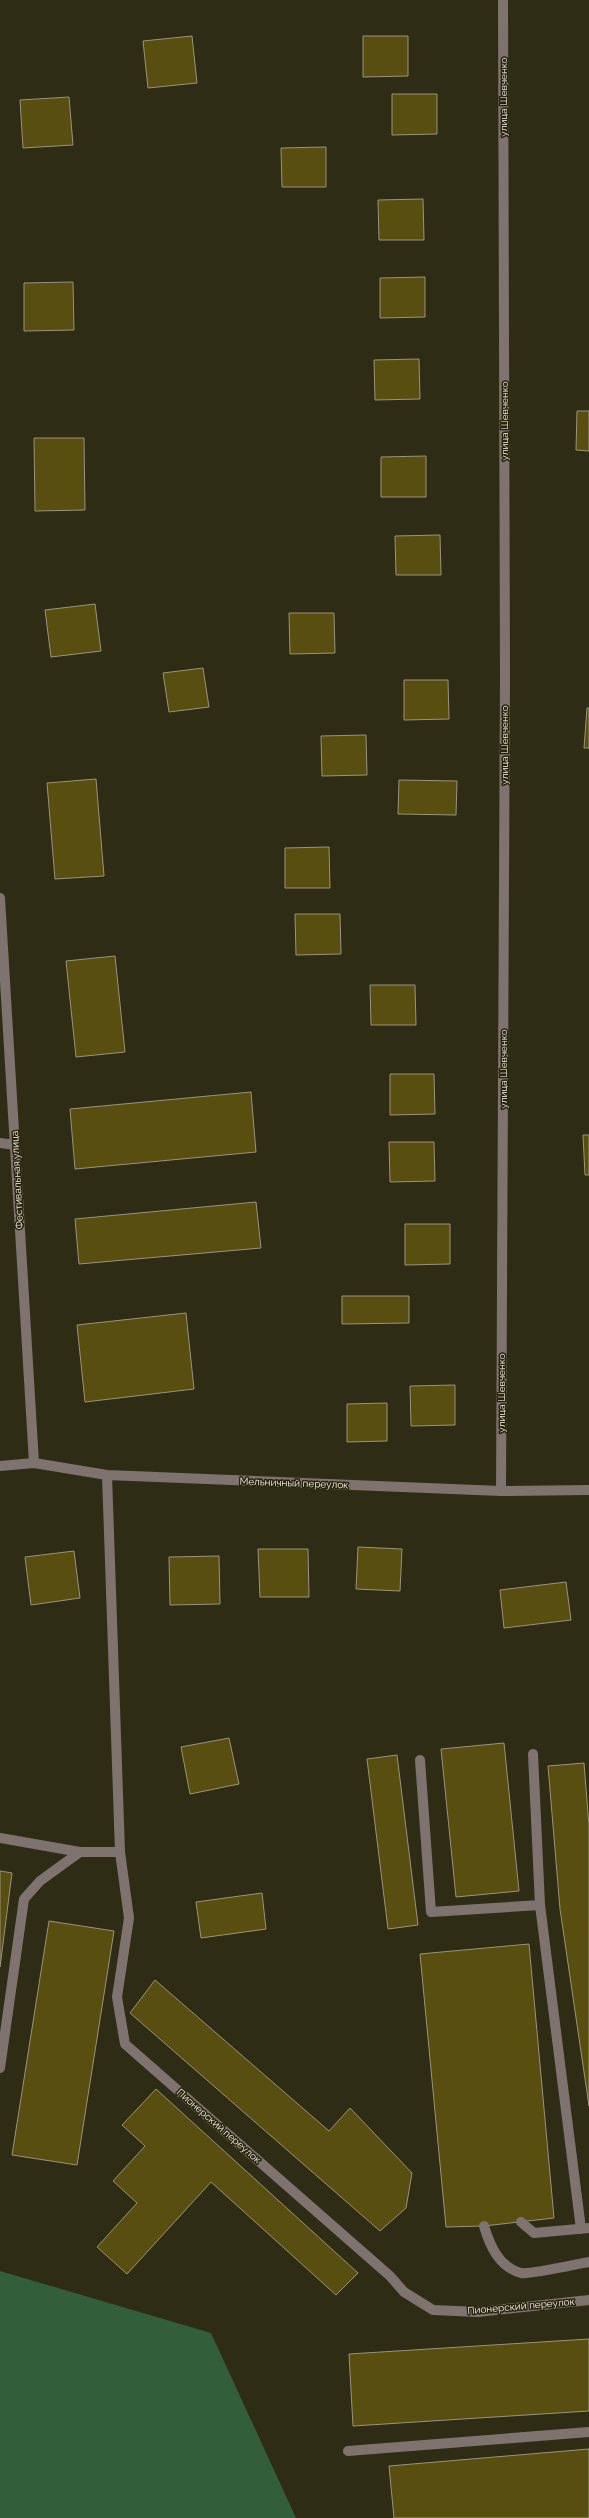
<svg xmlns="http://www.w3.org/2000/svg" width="589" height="2518" viewBox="0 0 589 2518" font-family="Raleway,sans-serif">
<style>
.forest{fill:#325f3a}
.building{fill:#584e10;stroke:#99947b}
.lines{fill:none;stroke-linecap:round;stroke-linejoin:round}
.minor{stroke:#7f736f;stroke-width:10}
.labels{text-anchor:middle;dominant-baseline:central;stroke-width:3;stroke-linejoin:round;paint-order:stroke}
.street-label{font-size:10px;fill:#f8f6e8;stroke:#26220c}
</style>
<rect width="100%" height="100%" fill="#2f2c16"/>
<path class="forest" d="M 0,2271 L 211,2333 L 296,2518 L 0,2518 Z"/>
<path class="building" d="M 192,36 L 197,83 L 148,88 L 143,41 Z
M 363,36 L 408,36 L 408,76 L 363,77 Z
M 392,94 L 437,94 L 437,134 L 392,135 Z
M 69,97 L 73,145 L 23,148 L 20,100 Z
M 326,147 L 326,187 L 282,187 L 281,148 Z
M 423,199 L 424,240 L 379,240 L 378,200 Z
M 425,277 L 425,317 L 380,318 L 380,278 Z
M 73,282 L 74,330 L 24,331 L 24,283 Z
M 419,359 L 420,399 L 375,400 L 374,360 Z
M 577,411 L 589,411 L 589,451 L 576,450 Z
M 34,438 L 84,438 L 85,510 L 35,511 Z
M 426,456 L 426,497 L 381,497 L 381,457 Z
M 440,535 L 441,575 L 396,575 L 395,536 Z
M 95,604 L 101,651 L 51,657 L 45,610 Z
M 289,613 L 334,613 L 335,653 L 290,654 Z
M 203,668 L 209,707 L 169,712 L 163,673 Z
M 404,680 L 448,680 L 449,719 L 404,720 Z
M 587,708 L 589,708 L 589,748 L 584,748 Z
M 366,735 L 367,775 L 322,776 L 321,736 Z
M 96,779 L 104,876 L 55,879 L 47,783 Z
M 399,780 L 457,781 L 456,815 L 398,814 Z
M 329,847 L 330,888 L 285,888 L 285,848 Z
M 295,914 L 340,914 L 341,954 L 296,955 Z
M 115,956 L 125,1052 L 76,1057 L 66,961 Z
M 370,985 L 415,985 L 416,1025 L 371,1025 Z
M 390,1074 L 434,1074 L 435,1114 L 390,1115 Z
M 251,1092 L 256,1152 L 75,1169 L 70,1109 Z
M 583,1135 L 589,1135 L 589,1175 L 585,1175 Z
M 389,1142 L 434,1142 L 435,1181 L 390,1182 Z
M 256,1202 L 261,1248 L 79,1264 L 75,1219 Z
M 405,1224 L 450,1224 L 450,1264 L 405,1265 Z
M 342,1296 L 409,1296 L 409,1323 L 342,1324 Z
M 186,1313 L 194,1389 L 85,1402 L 77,1325 Z
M 455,1385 L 455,1425 L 411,1426 L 410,1386 Z
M 387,1403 L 387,1441 L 347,1442 L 347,1404 Z
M 358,1547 L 402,1549 L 400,1591 L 356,1589 Z
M 258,1549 L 308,1549 L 309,1597 L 260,1597 Z
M 74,1551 L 80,1598 L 31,1605 L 25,1557 Z
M 219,1556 L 220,1604 L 170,1605 L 169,1557 Z
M 566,1582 L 571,1620 L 504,1628 L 500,1590 Z
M 229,1738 L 239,1784 L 190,1794 L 181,1747 Z
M 504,1743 L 519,1891 L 456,1897 L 441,1749 Z
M 397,1755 L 418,1925 L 388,1929 L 367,1759 Z
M 584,1763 L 589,1826 L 589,2106 L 560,1909 L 548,1766 Z
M 0,1871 L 12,1873 L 0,1967 Z
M 262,1893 L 266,1929 L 201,1938 L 196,1902 Z
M 49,1921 L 114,1931 L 77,2165 L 12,2155 Z
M 529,1944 L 554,2218 L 484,2226 L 446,2227 L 420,1954 Z
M 155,1980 L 329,2131 L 350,2108 L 412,2173 L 406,2208 L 380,2231 L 130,2013 Z
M 156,2089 L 358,2273 L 336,2295 L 211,2182 L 127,2274 L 97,2247 L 137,2203 L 113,2181 L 145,2146 L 122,2125 Z
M 589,2339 L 589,2411 L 353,2426 L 349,2354 Z
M 589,2449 L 589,2518 L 394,2518 L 389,2466 Z"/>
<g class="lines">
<path class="minor" d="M 0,898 L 34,1463
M 0,1143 L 15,1145
M 0,1466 L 34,1463 L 107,1475 L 501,1491 L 589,1490
M 107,1475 L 120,1852 L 129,1918 L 117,1997 L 125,2044 L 390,2276 L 404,2292 L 433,2310 L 478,2312 L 589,2300
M 501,1491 L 505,677 L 503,0
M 533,1754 L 540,1905 L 581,2229
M 420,1760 L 431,1912 L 540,1905
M 0,1838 L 80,1852 L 120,1852
M 0,2068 L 24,1899 L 40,1881 L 80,1852
M 521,2222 L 534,2233 L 589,2228
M 484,2226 C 490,2246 499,2267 521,2273 C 530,2275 577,2264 589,2262
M 348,2451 L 589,2432"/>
</g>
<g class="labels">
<g class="street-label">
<text transform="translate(503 97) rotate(-90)">улица Шевченко</text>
<text transform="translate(504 421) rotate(-90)">улица Шевченко</text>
<text transform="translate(504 745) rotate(-90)">улица Шевченко</text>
<text transform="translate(503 1069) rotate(-90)">улица Шевченко</text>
<text transform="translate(17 1180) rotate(-93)">Фестивальная улица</text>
<text transform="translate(501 1393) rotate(-90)">улица Шевченко</text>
<text transform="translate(294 1483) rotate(2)">Мельничный переулок</text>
<text transform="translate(219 2126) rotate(41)">Пионерский переулок</text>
<text transform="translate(521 2306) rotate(-5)">Пионерский переулок</text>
</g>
</g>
</svg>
